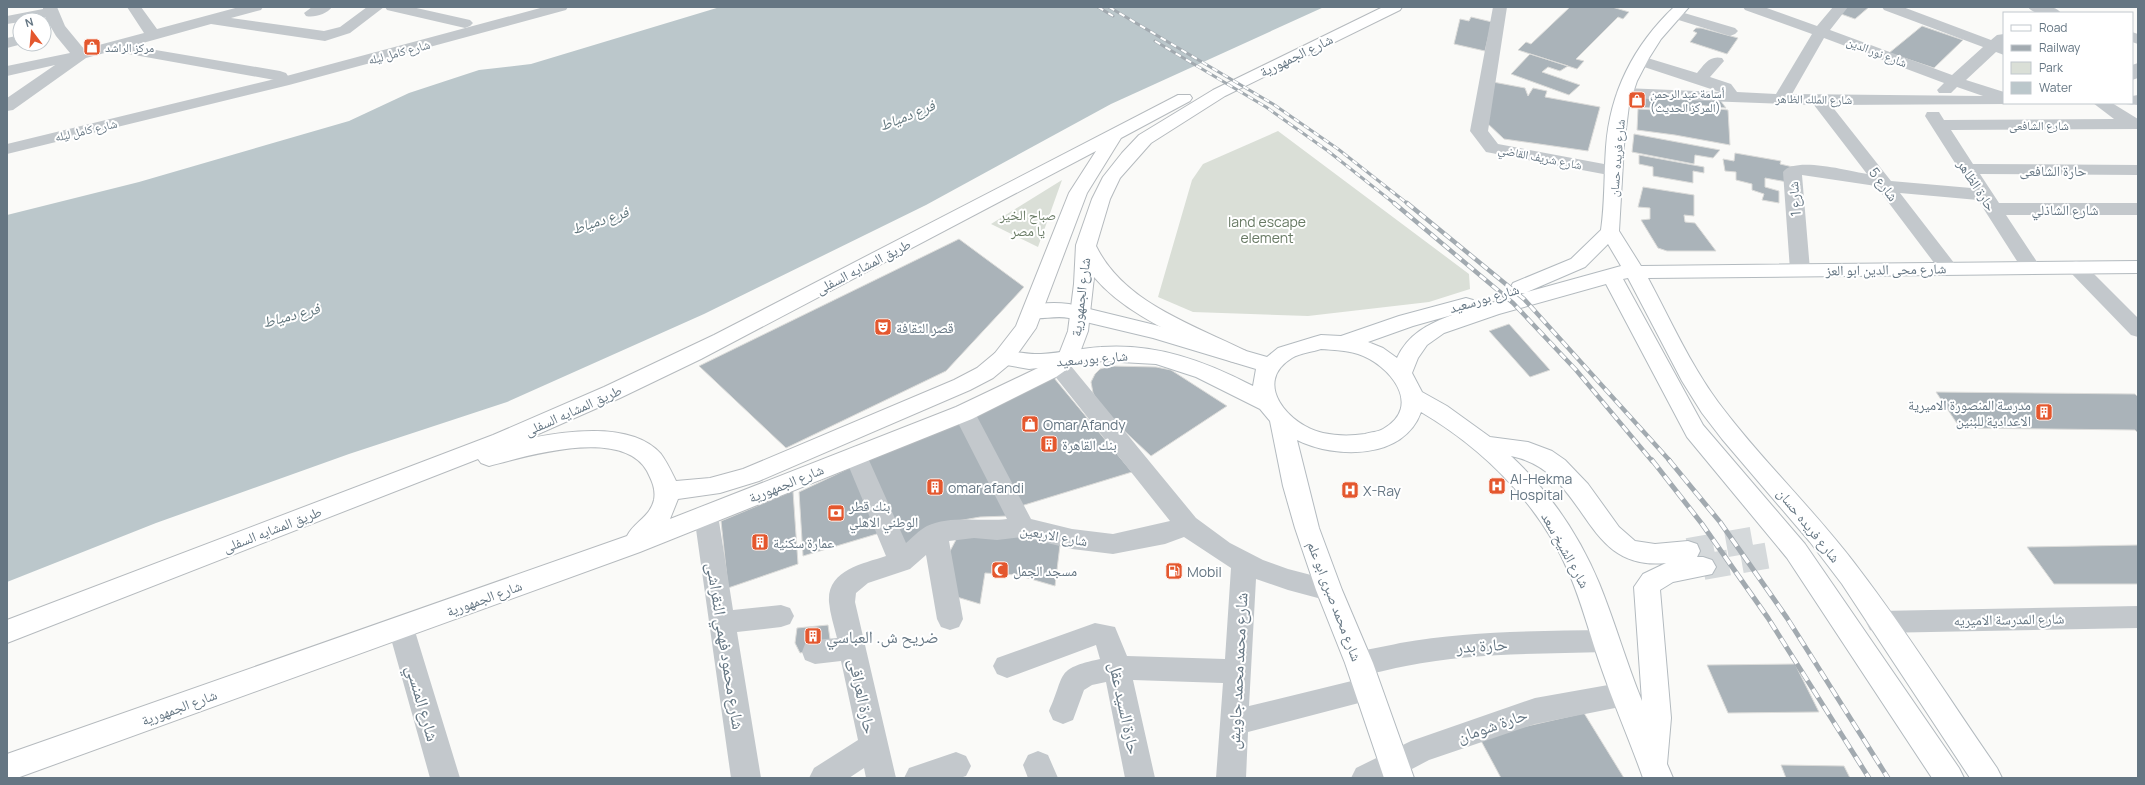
<svg xmlns="http://www.w3.org/2000/svg" width="2145" height="785" viewBox="0 0 2145 785" font-family="Manrope,'Noto Naskh Arabic',sans-serif">
<style>
.green{fill:#dadfd7}
.water{fill:#bbc7cb}
.building{fill:#aab3b9;stroke:#dcdcda}
.lines{fill:none;stroke-linecap:round;stroke-linejoin:round}
.secondary-tunnel{stroke:#d5d9db;stroke-width:26;stroke-dasharray:26 13;stroke-linecap:butt}
.secondary-casing{stroke:#b3babf;stroke-width:2}
.primary-casing{stroke:#b5babe;stroke-width:2}
.minor{fill:#c3c8cc;fill-rule:evenodd}
.tertiary{fill:#c3c8cc;fill-rule:evenodd}
.secondary{fill:#fff;fill-rule:evenodd}
.primary{fill:#fff;fill-rule:evenodd}
.rail-far2-casing{stroke:#a2aab0;stroke-width:3}
.rail-far1-casing{stroke:#a2aab0;stroke-width:4.5}
.rail-casing{stroke:#a2aab0;stroke-width:5}
.rail-far2{stroke:#fff;stroke-width:2;stroke-dasharray:6;stroke-linecap:butt}
.rail-far1{stroke:#fff;stroke-width:3;stroke-dasharray:8;stroke-linecap:butt}
.rail{stroke:#fff;stroke-width:3.5;stroke-dasharray:10;stroke-linecap:butt}
.labels{text-anchor:middle;dominant-baseline:central;stroke-width:4;stroke-linejoin:round;paint-order:stroke}
.far-poi-label{font-size:12px;fill:#657683;stroke:#fff;text-anchor:start}
.far-street-label{font-size:12px;fill:#657683;stroke:#fff}
.street-label{font-size:14px;fill:#657683;stroke:#fff}
.park-label{font-size:14px;fill:#687a64;stroke:#fff}
.poi-label{font-size:14px;fill:#657683;stroke:#fff;text-anchor:start}
.water-label{font-size:15px;font-style:italic;fill:#60757c;stroke:#fff}
.near-poi-label{font-size:17px;fill:#657683;stroke:#fff;text-anchor:start}
.near-street-label{font-size:17px;fill:#657683;stroke:#fff}
</style>
<rect width="100%" height="100%" fill="#fafaf8"/>
<path class="green" d="M 1278,131 L 1469,274 L 1470,289 L 1429,302 L 1308,316 L 1193,312 L 1158,297 L 1192,180 L 1203,164 Z
M 1062,180 L 1038,247 L 991,224 Z"/>
<path class="water" d="M 720,7 L 1324,7 L 1111,104 L 926,205 L 704,314 L 507,402 L 349,454 L 156,523 L 7,582 L 7,215 L 139,182 L 349,121 L 409,93 L 479,70 L 531,64 Z"/>
<path class="building" d="M 1570,7 L 1612,7 L 1629,12 L 1623,19 L 1618,17 L 1576,59 L 1584,61 L 1577,69 L 1518,50 L 1526,42 L 1531,44 Z
M 1842,7 L 1869,7 L 1855,19 L 1841,14 Z
M 1471,17 L 1492,22 L 1485,51 L 1454,44 L 1460,19 L 1469,21 Z
M 1922,26 L 1963,40 L 1934,68 L 1889,53 Z
M 1696,28 L 1701,28 L 1738,38 L 1727,54 L 1690,42 L 1697,33 L 1693,31 Z
M 1530,54 L 1568,66 L 1560,71 L 1548,67 L 1542,72 L 1580,85 L 1569,95 L 1511,74 Z
M 1493,82 L 1525,88 L 1528,96 L 1533,88 L 1547,91 L 1545,97 L 1600,107 L 1588,151 L 1504,139 L 1486,122 Z
M 1641,94 L 1717,96 L 1726,108 L 1697,105 L 1691,112 L 1640,107 Z
M 1702,107 L 1728,110 L 1730,145 L 1675,135 L 1637,130 L 1638,109 L 1691,112 Z
M 1634,134 L 1720,150 L 1713,158 L 1695,155 L 1694,164 L 1632,152 Z
M 1735,153 L 1781,161 L 1780,164 L 1793,167 L 1787,182 L 1765,178 L 1765,187 L 1779,191 L 1779,203 L 1762,200 L 1764,194 L 1752,190 L 1752,184 L 1736,180 L 1736,172 L 1725,171 L 1723,159 L 1734,161 Z
M 1639,155 L 1704,167 L 1704,173 L 1693,171 L 1693,183 L 1653,176 L 1653,167 L 1639,164 Z
M 1643,187 L 1694,195 L 1694,216 L 1684,215 L 1685,222 L 1695,223 L 1716,251 L 1667,251 L 1658,248 L 1641,220 L 1650,219 L 1650,208 L 1638,207 Z
M 959,239 L 1024,287 L 946,371 L 786,448 L 699,366 Z
M 1509,324 L 1550,370 L 1530,377 L 1489,331 Z
M 1111,366 L 1156,367 L 1171,370 L 1227,406 L 1151,456 L 1102,410 L 1093,393 L 1091,382 L 1095,374 L 1100,369 Z
M 1054,378 L 1132,472 L 1021,506 L 975,416 Z
M 1936,392 L 2135,394 L 2138,397 L 2138,433 L 2135,430 L 1960,428 Z
M 964,421 L 1008,516 L 980,517 L 929,526 L 904,560 L 865,458 Z
M 854,466 L 880,533 L 803,556 L 799,492 Z
M 793,491 L 798,564 L 728,588 L 721,521 Z
M 1013,534 L 1060,545 L 1055,586 L 1017,575 L 985,573 L 980,604 L 957,597 L 941,568 L 958,536 Z
M 2138,545 L 2138,584 L 2054,584 L 2027,547 Z
M 828,625 L 831,646 L 800,653 L 795,643 L 797,628 Z
M 1795,664 L 1819,712 L 1728,713 L 1707,665 Z
M 1584,713 L 1624,778 L 1501,778 L 1479,737 Z
M 1781,765 L 1844,766 L 1850,778 L 1786,778 Z"/>
<g class="lines">
<path class="secondary-tunnel" d="M 1688,551 L 1762,538
M 1703,567 L 1776,554"/>
<defs>
<path id="secondary" d="M 1674,7 L 1689,7 L 1661,39 L 1649,58 L 1637,81 L 1629,105 L 1624,145 L 1619,231 L 1641,266 L 2138,261 L 2138,273 L 1648,278 C 1670,319 1690,364 1718,402 C 1761,460 1815,510 1859,569 C 1908,633 1951,702 1997,768 L 2002,778 L 1970,778 L 1842,584 L 1810,542 L 1722,439 L 1702,413 L 1682,381 L 1628,278 L 1623,279 L 1703,425 L 1805,544 L 1959,768 L 1964,778 L 1932,778 L 1787,558 L 1687,437 L 1606,284 L 1499,314 L 1444,333 L 1427,345 L 1418,358 L 1412,373 L 1422,392 L 1447,406 L 1490,437 L 1528,442 L 1552,451 L 1565,460 L 1588,484 L 1619,527 L 1635,541 L 1655,544 L 1688,541 L 1697,544 L 1700,551 L 1697,557 L 1703,557 L 1712,560 L 1716,567 L 1712,574 L 1673,582 L 1660,590 L 1671,718 L 1667,764 L 1673,778 L 1643,778 C 1630,741 1614,705 1601,667 C 1590,636 1582,603 1569,573 C 1540,505 1484,449 1421,412 C 1404,460 1335,459 1297,440 L 1319,528 L 1342,590 L 1373,663 L 1414,778 L 1384,778 L 1345,663 L 1316,590 L 1295,528 L 1283,486 L 1270,421 L 1260,409 L 1196,377 L 1156,364 L 1103,361 L 1029,369 L 995,363 L 992,358 L 995,353 C 1009,349 1026,355 1041,354 C 1061,353 1081,348 1101,347 C 1156,343 1205,361 1253,386 L 1256,369 L 1153,338 L 1069,318 C 1054,315 1039,321 1025,317 L 1022,312 L 1025,307 C 1039,303 1054,302 1069,304 L 1155,325 L 1267,357 L 1278,348 L 1314,337 L 1321,335 L 1341,336 L 1399,316 L 1466,298 L 1473,300 L 1476,305 L 1474,308 L 1525,293 L 1513,293 L 1510,288 L 1513,283 L 1571,259 L 1601,230 C 1605,202 1604,175 1606,147 C 1610,92 1634,45 1674,7 ZM 1608,244 L 1621,266 L 1527,292 L 1585,267 ZM 1452,315 C 1428,324 1408,334 1397,358 L 1383,348 L 1368,342 L 1413,326 ZM 1321,349 C 1333,350 1346,350 1358,354 C 1389,364 1424,406 1383,429 C 1378,432 1371,432 1365,434 C 1351,436 1337,436 1323,433 C 1290,426 1251,383 1292,358 C 1300,353 1313,352 1321,349 ZM 1511,456 C 1590,472 1580,572 1666,563 L 1643,574 L 1634,587 L 1642,701 C 1626,662 1615,622 1599,583 C 1579,535 1549,491 1511,456 Z"/>
<path id="primary" d="M 1383,7 L 1402,7 L 1400,10 L 1225,96 L 1151,143 L 1120,178 L 1110,199 L 1096,246 C 1124,303 1192,324 1246,351 L 1249,356 L 1246,361 L 1238,363 L 1230,361 C 1184,337 1129,318 1094,277 L 1088,331 L 1076,363 L 1056,377 L 972,419 L 640,552 L 17,778 L 7,778 L 7,754 L 627,536 C 634,522 650,517 654,500 C 656,489 652,481 647,471 C 622,427 527,456 489,466 L 481,463 L 478,459 L 7,643 L 7,620 L 493,435 L 604,387 L 714,335 L 1178,95 L 1190,95 L 1192,98 L 1190,101 L 1121,138 L 1087,193 L 1036,328 L 1011,363 L 993,378 L 970,390 L 759,481 L 720,493 L 678,499 L 670,519 L 956,407 L 1040,367 L 1059,354 L 1068,331 L 1074,284 L 1076,245 L 1092,199 L 1103,177 L 1122,153 L 1139,135 L 1213,90 ZM 1096,151 L 1069,193 L 1016,326 L 995,353 L 977,368 L 954,380 L 743,469 L 710,478 L 676,481 C 672,473 667,462 661,454 C 632,421 565,431 527,439 L 620,398 L 701,359 Z"/>
</defs>
<use href="#secondary" class="secondary-casing"/>
<use href="#primary" class="primary-casing"/>
<path class="minor" d="M 43,7 L 57,7 L 65,26 L 84,49 L 144,33 L 127,7 L 141,7 L 157,29 L 239,7 L 263,7 L 261,10 L 231,18 L 324,31 L 340,27 L 367,7 L 384,7 L 350,33 L 325,41 L 211,24 L 132,46 L 280,71 L 286,73 L 288,76 L 286,79 L 280,81 L 112,51 L 86,58 L 13,110 L 7,111 L 7,98 L 55,65 L 7,76 L 7,66 L 70,53 L 56,36 L 45,17 L 20,20 L 20,22 L 7,24 L 7,16 L 43,9 Z
M 312,7 L 332,7 C 327,14 314,18 306,16 L 304,13 Z
M 385,7 L 412,7 L 470,20 L 473,23 L 470,26 L 465,28 L 387,10 Z
M 1493,7 L 1507,7 L 1488,131 L 1498,144 L 1620,167 L 1623,171 L 1620,175 L 1614,176 L 1486,152 L 1470,131 Z
M 1743,7 L 1764,7 L 1817,26 L 1833,7 L 1848,7 L 1830,30 L 1952,75 L 1983,47 L 1884,10 L 1882,7 L 1903,7 L 1991,40 L 1997,35 L 2004,34 L 2004,55 L 1996,52 L 1966,80 L 2004,92 L 2004,103 L 2011,103 L 2010,104 L 1831,105 L 1891,181 L 1971,188 L 1925,116 L 1927,112 L 1939,112 L 1944,120 L 2114,119 L 2093,103 L 2112,103 L 2138,119 L 2138,129 L 1951,130 L 1973,164 L 2138,165 L 2138,175 L 1980,174 L 1999,203 L 2138,203 L 2138,215 L 2006,215 L 2041,268 L 2038,272 L 2031,274 L 2024,272 L 1978,200 L 1900,193 L 1958,268 L 1955,272 L 1948,274 L 1941,272 L 1876,186 L 1802,175 L 1810,270 L 1807,274 L 1800,276 L 1793,274 L 1790,270 L 1783,172 C 1794,156 1849,171 1867,174 L 1814,105 L 1624,98 L 1618,96 L 1616,93 L 1618,90 L 1624,88 L 1720,92 L 1635,64 L 1633,61 L 1635,58 L 1641,56 L 1697,73 C 1704,65 1709,55 1722,58 L 1724,61 L 1710,77 L 1731,84 L 1737,92 L 1776,94 L 1812,34 L 1745,10 ZM 1824,38 L 1944,83 L 1937,90 L 1939,93 L 1951,93 L 1957,87 L 1983,96 L 1792,94 Z
M 2028,7 C 2038,7 2055,4 2061,13 C 2051,13 2034,16 2028,7 Z
M 1674,10 L 1735,28 L 1738,31 L 1735,34 L 1730,36 L 1669,17 L 1667,14 L 1669,11 Z
M 2132,32 L 2138,34 L 2138,44 L 2132,42 Z
M 20,35 L 20,44 L 22,44 L 7,48 L 7,38 Z
M 2138,63 L 2138,78 L 2132,80 L 2132,65 Z
M 2138,95 L 2138,105 L 2126,104 L 2125,103 L 2132,103 L 2132,96 Z
M 2076,261 L 2083,263 L 2138,318 L 2138,337 L 2131,335 L 2069,271 L 2066,267 L 2069,263 Z
M 1058,358 L 1066,360 L 1196,518 L 1230,543 L 1263,560 L 1288,569 L 1338,582 L 1342,590 L 1338,598 L 1329,601 L 1288,590 L 1256,579 L 1249,706 L 1368,677 L 1378,680 L 1382,689 L 1378,698 L 1248,732 L 1246,778 L 1216,778 L 1223,683 L 1133,680 L 1155,778 L 1125,778 L 1106,682 L 1092,685 L 1084,690 L 1073,720 L 1063,724 L 1053,720 L 1049,711 C 1066,674 1054,669 1100,659 L 1096,645 L 1007,678 L 997,674 L 993,666 L 997,658 L 1095,623 L 1115,627 L 1127,656 L 1225,659 L 1231,568 L 1184,537 L 1165,544 L 1113,554 L 1072,549 L 1023,537 L 997,540 L 974,538 L 949,541 L 963,619 L 959,627 L 950,630 L 941,627 L 937,619 L 926,555 L 910,569 L 868,583 L 856,593 L 855,602 L 896,778 L 866,778 L 864,768 L 849,778 L 809,778 L 814,768 L 858,740 L 841,661 L 815,664 L 805,660 L 802,652 L 805,644 L 815,640 L 837,638 C 834,626 830,614 829,602 C 827,570 862,564 886,556 L 844,455 L 848,449 L 856,446 L 864,449 L 906,543 C 912,538 919,530 927,526 C 950,515 982,522 1007,519 L 953,413 L 956,407 L 964,405 L 972,407 L 1031,519 L 1072,529 L 1113,534 L 1170,521 L 1050,370 L 1047,365 L 1050,360 Z
M 706,505 L 715,508 L 718,515 L 733,610 L 781,605 L 790,608 L 794,616 L 790,624 L 781,627 L 737,632 L 761,778 L 731,778 L 694,515 L 697,508 Z
M 2138,606 L 2138,628 L 1879,633 L 1870,630 L 1866,622 L 1870,614 L 1879,611 Z
M 401,617 L 410,620 L 414,628 L 460,778 L 430,778 L 388,628 L 392,620 Z
M 1606,630 L 1615,633 L 1619,641 L 1615,649 L 1606,652 C 1539,654 1472,653 1406,666 C 1388,669 1367,678 1349,671 L 1345,663 L 1349,655 C 1366,649 1383,647 1400,643 C 1468,631 1537,631 1606,630 Z
M 1625,682 L 1635,685 L 1639,694 L 1635,703 L 1625,706 L 1535,724 L 1429,760 L 1395,778 L 1351,778 L 1356,768 L 1411,741 L 1535,698 Z
M 1038,751 L 1048,755 L 1058,778 L 1028,778 L 1023,765 L 1028,755 Z
M 956,752 L 966,756 L 971,766 L 966,776 L 960,778 L 904,778 L 909,768 Z"/>
<path class="tertiary" d="M 544,7 L 568,7 L 566,10 L 289,85 L 7,154 L 7,144 L 279,78 Z"/>
<use href="#secondary" class="secondary"/>
<use href="#primary" class="primary"/>
<defs>
<path id="rail-far2" d="M 1098,7 L 1113,16
M 1109,7 L 1273,104 L 1338,149 L 1408,204
M 1155,41 L 1266,107 L 1328,151 L 1395,204"/>
<path id="rail-far1" d="M 1394,203 L 1513,303 L 1576,370 L 1652,461
M 1407,203 L 1524,299 L 1670,461"/>
<path id="rail" d="M 1652,460 L 1702,524 L 1768,618 L 1869,778
M 1669,460 L 1720,522 L 1787,618 L 1888,778"/>
</defs>
<use href="#rail-far2" class="rail-far2-casing"/>
<use href="#rail-far1" class="rail-far1-casing"/>
<use href="#rail" class="rail-casing"/>
<use href="#rail-far2" class="rail-far2"/>
<use href="#rail-far1" class="rail-far1"/>
<use href="#rail" class="rail"/>
</g>
<defs>
<symbol id="shop-square" viewBox="-11 -11 22 22"><rect x="-9" y="-9" width="18" height="18" rx="4" fill="#e4572e" stroke="#fff"/><path d="M-5-2.5h2.3a2.7 3.5 0 0 1 5.4 0H5L5.5 6h-11ZM-1.5-2.5h3a1.5 2.3 0 0 0-3 0Z" fill="#fff"/></symbol>
<symbol id="theatre-square" viewBox="-11 -11 22 22"><rect x="-9" y="-9" width="18" height="18" rx="4" fill="#e4572e" stroke="#fff"/><path d="M-5-5.5Q0-4 5-5.5V0Q5 5 0 6Q-5 5-5 0ZM-3.3-2.5H-1v1.5H-3.3ZM1-2.5H3.3v1.5H1ZM-2.8 1Q0 5.5 2.8 1Z" fill="#fff"/></symbol>
<symbol id="building-square" viewBox="-11 -11 22 22"><rect x="-9" y="-9" width="18" height="18" rx="4" fill="#e4572e" stroke="#fff"/><path d="M-4-6H4V6H1V3H-1V6H-4ZM-2.5-4.3h1.7v1.8h-1.7ZM.8-4.3h1.7v1.8H.8ZM-2.5-1h1.7V.8h-1.7ZM.8-1h1.7V.8H.8Z" fill="#fff"/></symbol>
<symbol id="hospital-square" viewBox="-11 -11 22 22"><rect x="-9" y="-9" width="18" height="18" rx="4" fill="#e4572e" stroke="#fff"/><path d="M-5-5h3v3.5h4V-5h3V5h-3V1.5h-4V5h-3Z" fill="#fff"/></symbol>
<symbol id="bank-square" viewBox="-11 -11 22 22"><rect x="-9" y="-9" width="18" height="18" rx="4" fill="#e4572e" stroke="#fff"/><path d="M-6-4H6V4H-6ZM0-2.3a2.3 2.3 0 1 0 0 4.6a2.3 2.3 0 1 0 0-4.6Z" fill="#fff"/></symbol>
<symbol id="mosque-square" viewBox="-11 -11 22 22"><rect x="-9" y="-9" width="18" height="18" rx="4" fill="#e4572e" stroke="#fff"/><path d="M3.5-4.9A6 6 0 1 0 3.5 4.9A5 5 0 1 1 3.5-4.9Z" fill="#fff"/></symbol>
<symbol id="fuel-square" viewBox="-11 -11 22 22"><rect x="-9" y="-9" width="18" height="18" rx="4" fill="#e4572e" stroke="#fff"/><path d="M-5.5-6h7V0h2V4h1.3V-2.5L3-4.5l.8-.8L6-3V5H2.5V1h-1V6h-7ZM-4.2-4.7v3.2H.2V-4.7Z" fill="#fff"/></symbol>
</defs>
<g fill-rule="evenodd">
<use href="#shop-square" x="82" y="37" width="20" height="20"/>
<use href="#shop-square" x="1627" y="90" width="20" height="20"/>
<use href="#theatre-square" x="873" y="317" width="20" height="20"/>
<use href="#building-square" x="2034" y="402" width="20" height="20"/>
<use href="#shop-square" x="1020" y="414" width="20" height="20"/>
<use href="#building-square" x="1039" y="434" width="20" height="20"/>
<use href="#hospital-square" x="1487" y="476" width="20" height="20"/>
<use href="#building-square" x="925" y="477" width="20" height="20"/>
<use href="#hospital-square" x="1340" y="480" width="20" height="20"/>
<use href="#bank-square" x="826" y="503" width="20" height="20"/>
<use href="#building-square" x="750" y="532" width="20" height="20"/>
<use href="#mosque-square" x="990" y="560" width="20" height="20"/>
<use href="#fuel-square" x="1164" y="561" width="20" height="20"/>
<use href="#building-square" x="803" y="626" width="20" height="20"/>
</g>
<g class="labels">
<g class="far-poi-label">
<text x="105" y="47">مركز الراشد</text>
<text x="1650" y="93">أسامة عبد الرحمن<tspan x="1650" dy="14">(المركز الحديث)</tspan></text>
</g>
<g class="far-street-label">
<text transform="translate(399 52) rotate(-15)">شارع كامل ليله</text>
<text transform="translate(1877 52) rotate(21)">شارع نور الدين</text>
<text transform="translate(1814 99) rotate(1)">شارع الملك الظاهر</text>
<text x="2039" y="125">شارع الشافعى</text>
<text transform="translate(86 130) rotate(-13)">شارع كامل ليله</text>
<text transform="translate(1540 157) rotate(11)">شارع شريف القاضي</text>
<text transform="translate(1617 158) rotate(-85)">شارع فريده حسان</text>
</g>
<g class="street-label">
<text transform="translate(1296 55) rotate(-26)">شارع الجمهورية</text>
<text x="2053" y="170">حارة الشافعى</text>
<text transform="translate(1884 184) rotate(53)">شارع 5</text>
<text transform="translate(1977 185) rotate(57)">حارة الظاهر</text>
<text transform="translate(1794 199) rotate(-95)">شارع 1</text>
<text x="2065" y="209">شارع الشاذلي</text>
<text transform="translate(863 266) rotate(-27)">طريق المشايه السفلى</text>
<text transform="translate(1886 269) rotate(-1)">شارع محى الدين ابو العز</text>
<text transform="translate(1080 297) rotate(-83)">شارع الجمهورية</text>
<text transform="translate(1484 298) rotate(-16)">شارع بورسعيد</text>
<text transform="translate(1092 358) rotate(-5)">شارع بورسعيد</text>
<text transform="translate(573 410) rotate(-24)">طريق المشايه السفلى</text>
<text transform="translate(786 483) rotate(-22)">شارع الجمهورية</text>
<text transform="translate(1809 525) rotate(51)">شارع فريده حسان</text>
<text transform="translate(272 529) rotate(-21)">طريق المشايه السفلى</text>
<text transform="translate(1054 535) rotate(10)">شارع الاربعين</text>
<text transform="translate(1566 550) rotate(61)">شارع الشيخ سعد</text>
<text transform="translate(484 598) rotate(-20)">شارع الجمهورية</text>
<text transform="translate(1335 601) rotate(69)">شارع محمد صبرى ابو علم</text>
<text transform="translate(2009 619) rotate(-1)">شارع المدرسة الاميريه</text>
<text transform="translate(179 707) rotate(-20)">شارع الجمهورية</text>
</g>
<g class="park-label">
<text x="1028" y="214">صباح الخير<tspan x="1028" dy="16">يا مصر</tspan></text>
<text x="1267" y="221">land escape<tspan x="1267" dy="16">element</tspan></text>
</g>
<g class="poi-label">
<text x="896" y="327">قصر الثقافة</text>
<text x="2031" y="404" text-anchor="end">مدرسة المنصورة الاميرية<tspan x="2031" dy="16">الاعدادية للبنين</tspan></text>
<text x="1043" y="424">Omar Afandy</text>
<text x="1062" y="444">بنك القاهرة</text>
<text x="1510" y="478">Al-Hekma<tspan x="1510" dy="16">Hospital</tspan></text>
<text x="948" y="487">omar afandi</text>
<text x="1363" y="490">X-Ray</text>
<text x="849" y="505">بنك قطر<tspan x="849" dy="16">الوطني الاهلي</tspan></text>
<text x="773" y="542">عمارة سكنية</text>
<text x="1013" y="570">مسجد الجمل</text>
<text x="1187" y="571">Mobil</text>
</g>
<g class="water-label">
<text transform="translate(907 115) rotate(-22)">فرع دمياط</text>
<text transform="translate(600 220) rotate(-18)">فرع دمياط</text>
<text transform="translate(291 315) rotate(-15)">فرع دمياط</text>
</g>
<g class="near-poi-label">
<text x="826" y="636">ضريح ش. العباسي</text>
</g>
<g class="near-street-label">
<text transform="translate(1482 645) rotate(-4)">حارة بدر</text>
<text transform="translate(726 646) rotate(81)">شارع محمود فهمي النقراشى</text>
<text transform="translate(1237 671) rotate(-87)">شارع محمد محمد جاويش</text>
<text transform="translate(863 696) rotate(78)">حارة العراقى</text>
<text transform="translate(423 703) rotate(74)">شارع المنسي</text>
<text transform="translate(1125 708) rotate(78)">حارة السيد عقل</text>
<text transform="translate(1492 725) rotate(-19)">حارة شومان</text>
</g>
</g>
<rect width="2145" height="785" fill="none" stroke="#657683" stroke-width="16"/>
<rect x="2003" y="12" width="130" height="92" fill="#ffffff" stroke="#c1c8cd"/>
<rect x="2011" y="25" width="20" height="6" fill="#ffffff" stroke="#c1c8cd"/>
<text x="2039" y="32" font-size="12" fill="#657683">Road</text>
<rect x="2011" y="45" width="20" height="6" fill="#a2aab0" stroke="#c1c8cd"/>
<text x="2039" y="52" font-size="12" fill="#657683">Railway</text>
<rect x="2011" y="62" width="20" height="12" fill="#dadfd7" stroke="#c1c8cd"/>
<text x="2039" y="72" font-size="12" fill="#657683">Park</text>
<rect x="2011" y="82" width="20" height="12" fill="#bbc7cb" stroke="#c1c8cd"/>
<text x="2039" y="92" font-size="12" fill="#657683">Water</text>
<g transform="translate(32 32) rotate(344)"><circle r="19" fill="#ffffff" stroke="#c1c8cd"/>
<path d="M0-3L7 15L0 10L-7 15Z" fill="#e4572e"/>
<text y="-6" font-size="11" font-weight="bold" text-anchor="middle" fill="#657683">N</text>
</g>
</svg>
